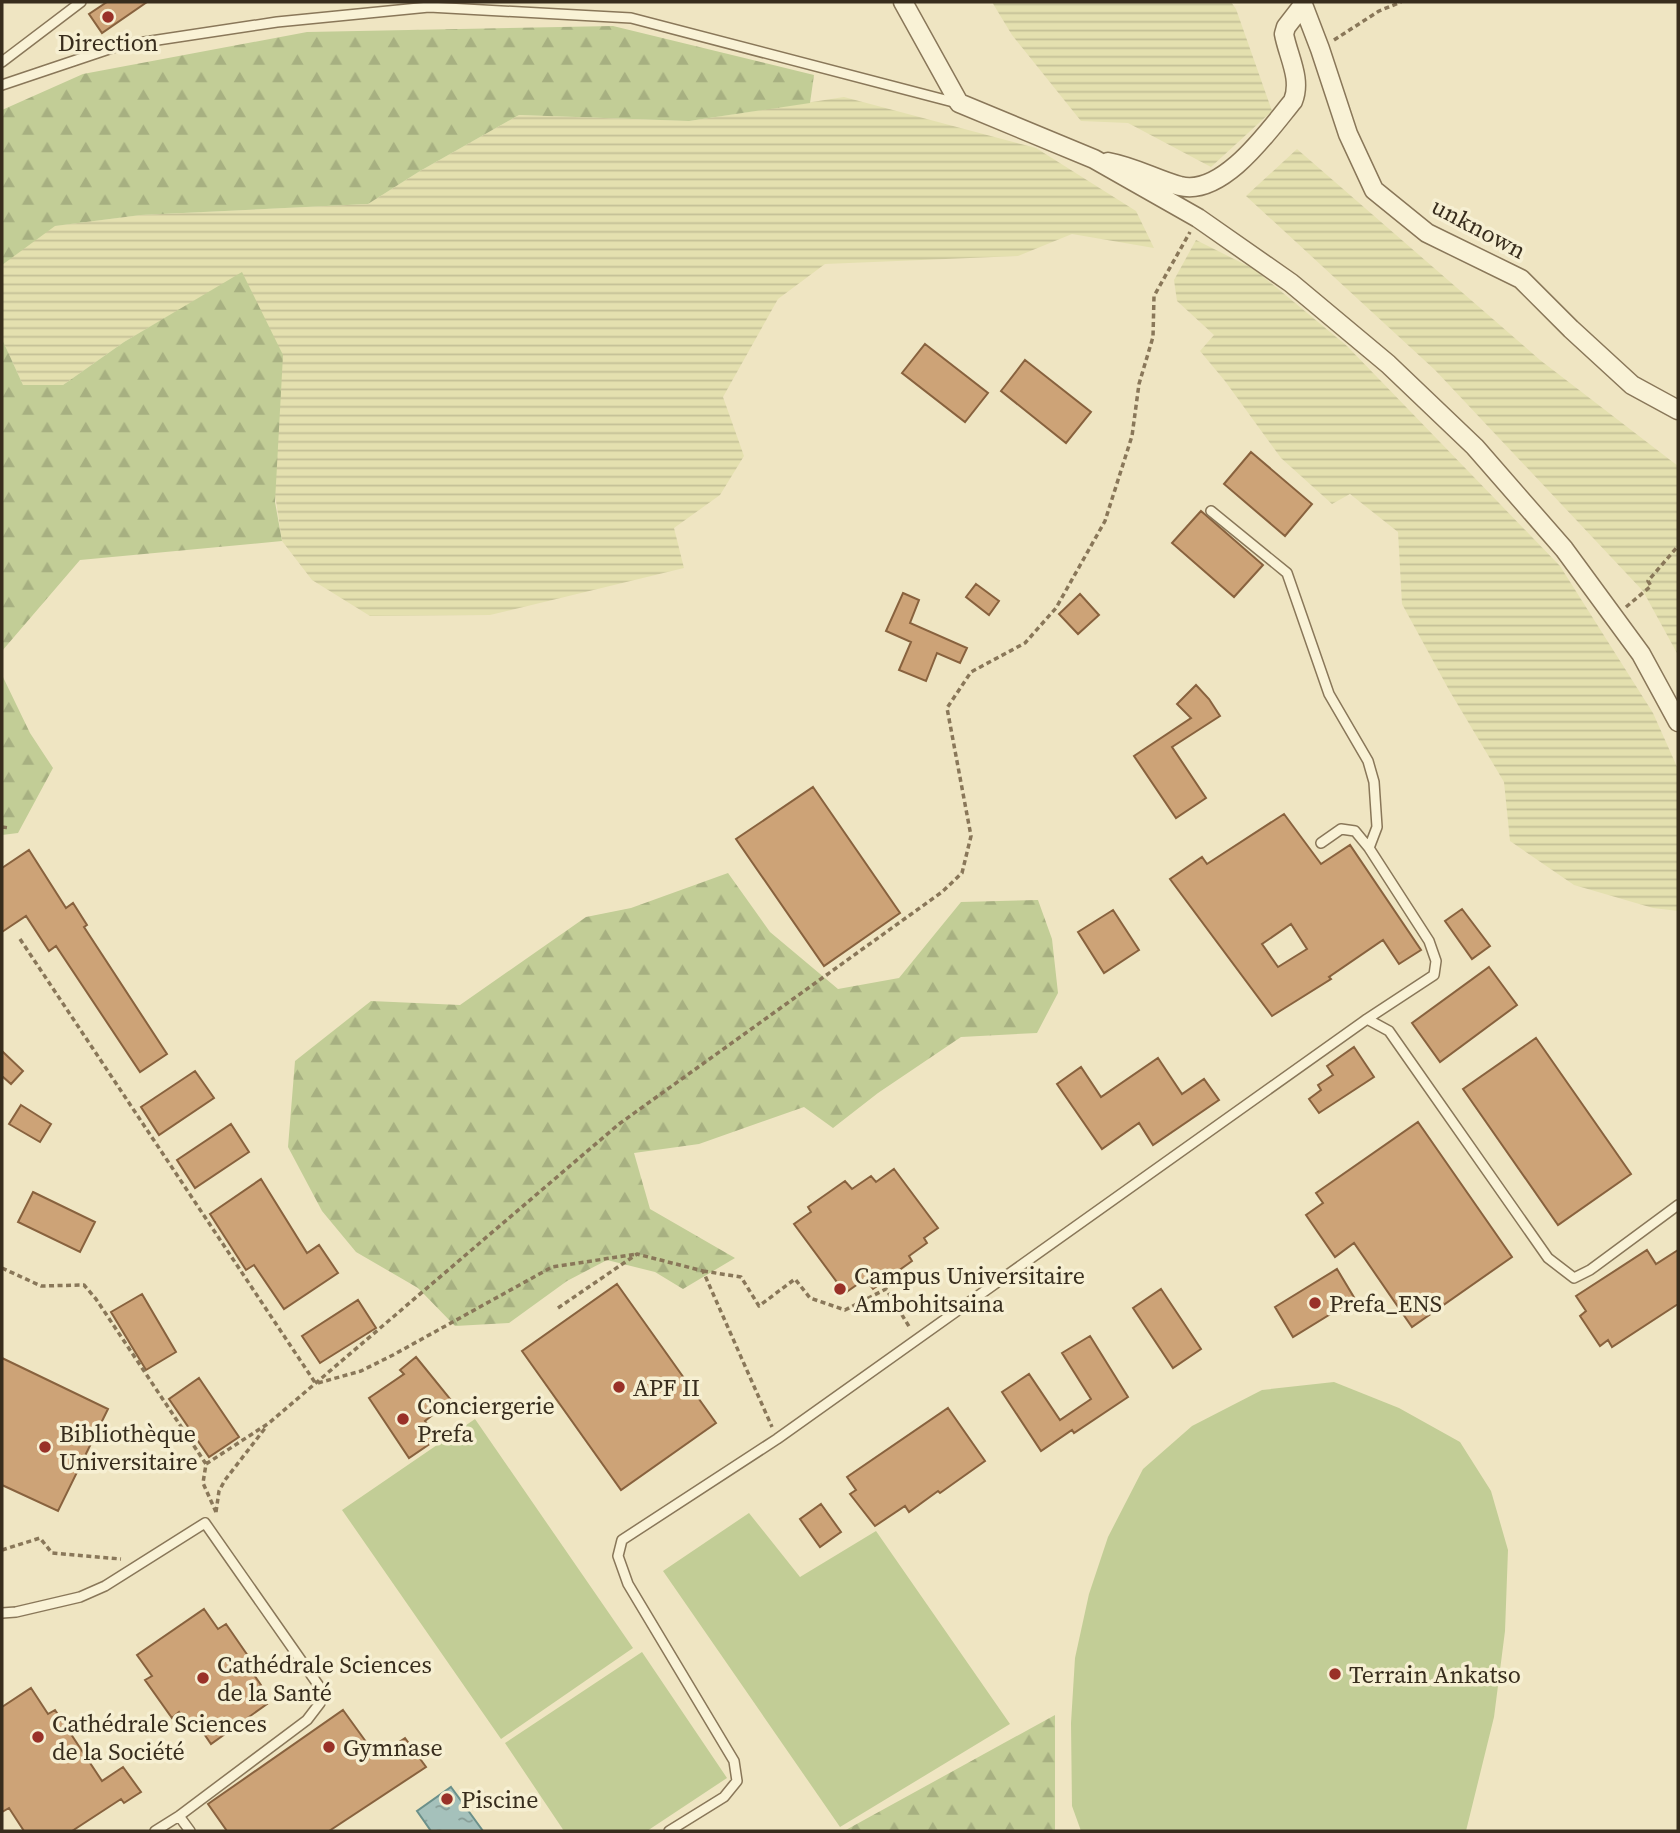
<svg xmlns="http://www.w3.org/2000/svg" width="1680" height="1833" viewBox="0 0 1680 1833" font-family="'Source Serif 4',serif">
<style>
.farmland{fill:url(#farmland-rules)}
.forest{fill:url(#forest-firs)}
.green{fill:#c2cd96}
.water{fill:url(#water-ripples);stroke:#6b908a;stroke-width:2}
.building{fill:#cda377;stroke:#88623e;stroke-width:2;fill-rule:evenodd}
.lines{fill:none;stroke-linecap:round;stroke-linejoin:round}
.service-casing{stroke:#897759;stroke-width:12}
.minor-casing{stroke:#897759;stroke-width:21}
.path{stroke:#897759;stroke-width:3.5;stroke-dasharray:5 3.5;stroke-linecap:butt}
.service{stroke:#f9f2d6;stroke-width:9}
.minor{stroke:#f9f2d6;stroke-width:18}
.poi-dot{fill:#993128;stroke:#f6efd2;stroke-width:2.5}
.labels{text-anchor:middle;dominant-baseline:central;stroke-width:7;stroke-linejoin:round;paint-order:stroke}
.poi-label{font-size:24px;fill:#382d1d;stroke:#f6efd2;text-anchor:start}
.street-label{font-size:24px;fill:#382d1d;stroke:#f6efd2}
</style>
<defs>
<pattern id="farmland-rules" width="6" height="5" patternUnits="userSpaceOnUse" patternTransform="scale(1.75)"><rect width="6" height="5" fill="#e4e0af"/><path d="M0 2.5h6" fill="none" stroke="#c4c096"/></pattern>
<pattern id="forest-firs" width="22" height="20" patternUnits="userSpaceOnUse" patternTransform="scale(1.75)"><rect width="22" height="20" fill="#c2cd96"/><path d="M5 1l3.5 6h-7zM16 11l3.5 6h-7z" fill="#a7b081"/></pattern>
<pattern id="water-ripples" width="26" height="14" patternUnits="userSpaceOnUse" patternTransform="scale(1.75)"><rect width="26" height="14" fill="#a5c1bb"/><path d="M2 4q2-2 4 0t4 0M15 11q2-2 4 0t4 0" fill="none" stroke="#879d97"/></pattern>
</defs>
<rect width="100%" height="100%" fill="#efe5c2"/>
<path class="farmland" d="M 992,2 L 1231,2 L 1236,9 L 1272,111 L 1211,167 L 1128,123 L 1081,121 L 1012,35 Z
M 844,97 L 1036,148 L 1136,211 L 1154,248 L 1072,234 L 1018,256 L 825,264 L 778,299 L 723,397 L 744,456 L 720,495 L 674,528 L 684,568 L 490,615 L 370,616 L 312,580 L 282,541 L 242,273 L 124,342 L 63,385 L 23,385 L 2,339 L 2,263 L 54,226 L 141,215 L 368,204 L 420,171 L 519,115 L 689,121 Z
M 1297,149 L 1540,360 L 1678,466 L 1678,655 L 1643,591 L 1435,370 L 1246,196 Z
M 1196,240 L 1254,269 L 1347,346 L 1560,566 L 1653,713 L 1678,769 L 1678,911 L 1653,908 L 1574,885 L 1510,841 L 1504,782 L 1449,690 L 1402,604 L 1398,532 L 1350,494 L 1332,504 L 1281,458 L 1225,381 L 1200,351 L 1214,335 L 1177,301 L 1174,280 Z"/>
<path class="forest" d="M 613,26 L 814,75 L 810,103 L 689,121 L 519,115 L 420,171 L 368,204 L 141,215 L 55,226 L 2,265 L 2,110 L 83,74 L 307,32 Z
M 242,272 L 283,355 L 275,502 L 282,541 L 80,560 L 2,651 L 2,339 L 23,385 L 63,385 L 124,342 Z
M 2,675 L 30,733 L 53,768 L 18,833 L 2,835 Z
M 728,873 L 770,932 L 838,989 L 899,978 L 961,902 L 1038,900 L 1052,939 L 1058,993 L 1037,1033 L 961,1037 L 878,1093 L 833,1128 L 804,1107 L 699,1144 L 634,1153 L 650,1209 L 735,1258 L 683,1289 L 655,1272 L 607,1260 L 567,1281 L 509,1323 L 455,1326 L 418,1288 L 356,1252 L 322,1211 L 288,1147 L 295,1061 L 371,1001 L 460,1005 L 586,917 L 631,908 Z
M 1055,1715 L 1055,1831 L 844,1831 Z"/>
<path class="green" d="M 1334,1382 L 1399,1408 L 1460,1442 L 1491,1491 L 1508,1550 L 1505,1631 L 1494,1717 L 1466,1831 L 1081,1831 L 1072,1806 L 1071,1723 L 1075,1658 L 1089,1594 L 1108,1537 L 1143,1469 L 1192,1426 L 1262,1390 Z
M 475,1419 L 633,1648 L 501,1739 L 342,1510 Z
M 749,1513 L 800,1577 L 876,1531 L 1010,1724 L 840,1827 L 663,1571 Z
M 642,1652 L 727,1778 L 647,1831 L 564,1831 L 505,1743 Z"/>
<path class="water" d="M 451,1787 L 483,1831 L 431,1831 L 417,1811 Z"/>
<path class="building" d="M 107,2 L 147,2 L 102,33 L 89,14 Z
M 925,344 L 988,393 L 965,422 L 902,373 Z
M 1025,360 L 1091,412 L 1066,443 L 1001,391 Z
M 1251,452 L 1312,504 L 1285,536 L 1224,484 Z
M 1201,511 L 1263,565 L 1234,597 L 1172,543 Z
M 976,584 L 999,601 L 989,615 L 966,597 Z
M 903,593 L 919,600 L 910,623 L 967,648 L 960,663 L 937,653 L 926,681 L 899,670 L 911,642 L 886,631 Z
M 1080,594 L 1099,615 L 1078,634 L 1059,614 Z
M 1196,685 L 1209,699 L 1220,716 L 1172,747 L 1206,798 L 1176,818 L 1134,756 L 1191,718 L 1177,704 Z
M 813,787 L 900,913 L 824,966 L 736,839 Z
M 1284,814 L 1321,864 L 1350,845 L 1421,950 L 1399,964 L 1383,940 L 1329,977 L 1331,979 L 1272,1016 L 1170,879 L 1202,857 L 1207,864 ZM 1291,924 L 1307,949 L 1278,967 L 1262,944 Z
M 29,850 L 66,908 L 73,903 L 87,925 L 84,927 L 167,1054 L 140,1072 L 56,946 L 49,951 L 26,916 L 2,932 L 2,868 Z
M 1462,909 L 1490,946 L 1472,959 L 1445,921 Z
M 1113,910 L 1139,950 L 1104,973 L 1078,932 Z
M 1489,967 L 1517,1005 L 1440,1062 L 1412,1023 Z
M 1536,1038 L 1631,1174 L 1558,1225 L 1463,1089 Z
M 1354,1047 L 1374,1077 L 1319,1113 L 1309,1099 L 1321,1090 L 1318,1085 L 1333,1075 L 1327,1066 Z
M 2,1051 L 23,1071 L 11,1084 L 2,1076 Z
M 1158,1058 L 1182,1094 L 1204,1079 L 1219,1100 L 1153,1145 L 1139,1123 L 1102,1149 L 1057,1084 L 1081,1067 L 1101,1097 Z
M 195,1071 L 214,1098 L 159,1135 L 141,1107 Z
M 21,1105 L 51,1124 L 40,1142 L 9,1124 Z
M 1418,1122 L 1512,1257 L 1412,1327 L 1354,1243 L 1335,1257 L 1306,1215 L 1323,1203 L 1316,1193 Z
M 231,1124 L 249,1152 L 195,1188 L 177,1160 Z
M 894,1169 L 938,1228 L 924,1238 L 927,1243 L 909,1256 L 912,1261 L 873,1289 L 865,1279 L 845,1293 L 794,1224 L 811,1212 L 808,1207 L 845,1181 L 852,1189 L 871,1176 L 876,1182 Z
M 261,1179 L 307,1253 L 319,1245 L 338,1273 L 284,1309 L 254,1265 L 246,1270 L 210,1214 Z
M 33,1192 L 95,1222 L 80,1252 L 18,1222 Z
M 1647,1250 L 1656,1264 L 1678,1250 L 1678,1304 L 1612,1347 L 1608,1340 L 1600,1346 L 1580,1316 L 1586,1311 L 1576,1296 Z
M 1337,1269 L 1355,1299 L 1293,1337 L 1275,1307 Z
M 617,1284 L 716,1423 L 621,1490 L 522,1351 Z
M 1161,1289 L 1201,1349 L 1173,1368 L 1133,1308 Z
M 142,1294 L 176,1352 L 146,1370 L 111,1312 Z
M 358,1300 L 376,1328 L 320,1363 L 302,1336 Z
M 1090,1336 L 1128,1397 L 1074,1433 L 1072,1430 L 1041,1451 L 1002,1392 L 1029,1374 L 1060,1420 L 1091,1399 L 1062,1353 Z
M 416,1357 L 451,1400 L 425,1421 L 437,1439 L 409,1458 L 369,1398 L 404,1374 L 400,1370 Z
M 2,1358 L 108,1409 L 58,1511 L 2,1485 Z
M 199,1378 L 239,1437 L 209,1457 L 169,1399 Z
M 948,1408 L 985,1461 L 940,1493 L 938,1491 L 909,1512 L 905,1506 L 875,1526 L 850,1494 L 856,1490 L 847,1477 Z
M 821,1504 L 841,1532 L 820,1547 L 800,1519 Z
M 204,1609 L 218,1629 L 226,1624 L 255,1666 L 250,1669 L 261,1685 L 256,1689 L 267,1704 L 211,1744 L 198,1725 L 192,1730 L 179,1712 L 172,1718 L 145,1680 L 152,1676 L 137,1655 Z
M 31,1688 L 48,1714 L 55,1710 L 102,1781 L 123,1767 L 141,1792 L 124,1803 L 121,1799 L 72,1831 L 24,1831 L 9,1808 L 2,1812 L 2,1707 Z
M 343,1710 L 377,1757 L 405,1738 L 426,1767 L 329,1831 L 227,1831 L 208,1804 Z"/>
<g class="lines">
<defs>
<path id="service" d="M 2,62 L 81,2
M 2,85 L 118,46 L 277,22 L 429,7 L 631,18 L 957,103
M 1211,511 L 1287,573 L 1329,694 L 1368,761 L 1374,782 L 1377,827 L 1369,848
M 1367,1019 L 1389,1031 L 1548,1258 L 1574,1278 L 1590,1270 L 1678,1205
M 2,1613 L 16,1612 L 80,1597 L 105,1586 L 205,1523 L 319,1686 L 320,1703 L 307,1720 L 179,1816 L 155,1831
M 179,1816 L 190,1831
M 669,1831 L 724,1797 L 737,1781 L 734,1761 L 628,1584 L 618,1556 L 622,1540 L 777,1439 L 1367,1019 L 1434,975 L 1436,961 L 1429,941 L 1369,848 L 1355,831 L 1341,829 L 1321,843"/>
<path id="minor" d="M 903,2 L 959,103 L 1094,159 L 1198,218 L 1291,283 L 1388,364 L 1475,447 L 1564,549 L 1641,654 L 1678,722
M 1302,2 L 1320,49 L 1348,134 L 1374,190 L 1427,233 L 1521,279 L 1571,329 L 1632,385 L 1678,410
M 1108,162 C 1135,167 1155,179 1180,186 C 1223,197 1270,129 1293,101 C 1302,79 1288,56 1284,34 L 1286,27 L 1303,5"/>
</defs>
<use href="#service" class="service-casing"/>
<use href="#minor" class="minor-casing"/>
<path class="path" d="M 1334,40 L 1379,11 L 1401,2
M 1626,607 L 1651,586 L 1648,581 L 1678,546
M 2,827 L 10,828
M 20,939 L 316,1384
M 2,1268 L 41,1286 L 84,1285 L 96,1299 L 206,1464
M 703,1271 L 741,1277 L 759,1306 L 795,1279 L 810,1298 L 845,1310 L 886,1289 L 910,1328
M 558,1308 L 637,1254 L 703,1271 L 772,1427
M 318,1383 L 361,1371 L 393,1355 L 552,1267 L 637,1254
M 216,1512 L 203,1483 L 206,1464 L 269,1423 L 619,1124 L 942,892 L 962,873 L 971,836 L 947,708 L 971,672 L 1025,643 L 1056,608 L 1105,521 L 1132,436 L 1139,384 L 1153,337 L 1154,296 L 1190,232
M 216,1512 L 219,1491 L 225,1480 L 266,1427
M 2,1550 L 40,1538 L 52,1553 L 121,1559"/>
<use href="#service" class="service"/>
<use href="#minor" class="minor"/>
</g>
<g class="poi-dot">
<circle cx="108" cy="17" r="7"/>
<circle cx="840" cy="1289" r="7"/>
<circle cx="1315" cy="1303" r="7"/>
<circle cx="619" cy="1387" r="7"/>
<circle cx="403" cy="1419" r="7"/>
<circle cx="45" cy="1447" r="7"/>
<circle cx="1335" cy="1674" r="7"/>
<circle cx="203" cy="1678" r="7"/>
<circle cx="38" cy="1737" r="7"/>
<circle cx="329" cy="1747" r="7"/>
<circle cx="447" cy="1799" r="7"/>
</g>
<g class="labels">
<g class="poi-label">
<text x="108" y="42" text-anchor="middle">Direction</text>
<text x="854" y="1275">Campus Universitaire<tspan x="854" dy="28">Ambohitsaina</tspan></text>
<text x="1329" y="1303">Prefa_ENS</text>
<text x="633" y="1387">APF II</text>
<text x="417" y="1405">Conciergerie<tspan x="417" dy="28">Prefa</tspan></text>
<text x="59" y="1433">Bibliothèque<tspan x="59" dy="28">Universitaire</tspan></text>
<text x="217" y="1664">Cathédrale Sciences<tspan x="217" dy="28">de la Santé</tspan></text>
<text x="1349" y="1674">Terrain Ankatso</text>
<text x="52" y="1723">Cathédrale Sciences<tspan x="52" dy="28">de la Société</tspan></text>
<text x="343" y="1747">Gymnase</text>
<text x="461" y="1799">Piscine</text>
</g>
<g class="street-label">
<text transform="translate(1479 228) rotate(28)">unknown</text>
</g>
</g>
<rect width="1680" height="1833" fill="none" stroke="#382d1d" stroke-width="7"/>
</svg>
